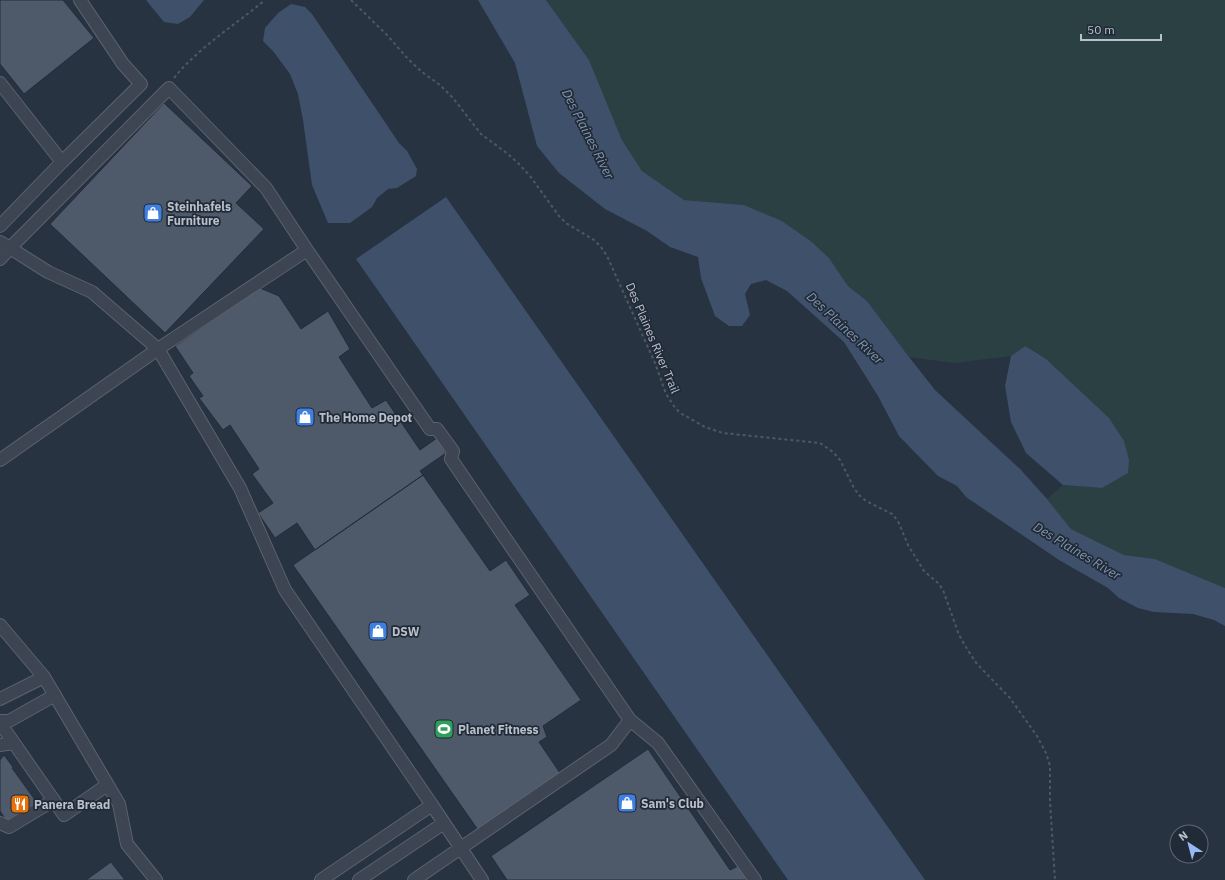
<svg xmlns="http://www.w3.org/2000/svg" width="1225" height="880" viewBox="0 0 1225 880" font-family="'IBM Plex Sans',sans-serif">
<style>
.green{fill:#2a4043}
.water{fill:#3f506a}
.building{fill:#4e5a6a;stroke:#232c39}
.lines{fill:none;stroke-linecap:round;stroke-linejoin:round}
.minor-casing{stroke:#5a636f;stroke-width:14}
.path{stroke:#485c5f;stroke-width:2;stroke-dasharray:3 3;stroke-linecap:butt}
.minor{stroke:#3c4551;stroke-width:12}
.labels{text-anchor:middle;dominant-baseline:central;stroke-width:3.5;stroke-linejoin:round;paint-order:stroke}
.poi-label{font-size:12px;font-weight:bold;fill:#b9c0cb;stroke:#212a37;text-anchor:start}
.street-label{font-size:12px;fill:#b9c0cb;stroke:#212a37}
.water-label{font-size:13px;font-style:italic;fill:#8296b1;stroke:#212a37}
</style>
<rect width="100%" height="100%" fill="#283342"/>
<path class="green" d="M 546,0 L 1225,0 L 1225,588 L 1155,559 L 1124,555 L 1071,529 L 1047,499 L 1063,485 L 1102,488 L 1025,346 L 1011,356 L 954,363 L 909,357 L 867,301 L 848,286 L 829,258 L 812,242 L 782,221 L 744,205 L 684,200 L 642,171 L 622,140 L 589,60 Z"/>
<path class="water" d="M 146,0 L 204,0 L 190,17 L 178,24 L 164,22 Z
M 478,0 L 546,0 L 589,60 L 622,140 L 642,171 L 684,200 L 744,205 L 782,221 L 812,242 L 829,258 L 848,286 L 867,301 L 909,357 L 935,390 L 1021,470 L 1047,499 L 1071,529 L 1124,555 L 1155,559 L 1225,588 L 1225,626 L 1214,620 L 1193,614 L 1154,612 L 1138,608 L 1119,598 L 1108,588 L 1059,560 L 966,497 L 957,486 L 938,476 L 899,436 L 878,396 L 844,342 L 787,291 L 766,280 L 751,284 L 745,294 L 750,315 L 742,326 L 729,326 L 715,316 L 701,278 L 698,257 L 670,247 L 647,231 L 605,209 L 559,173 L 537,146 L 515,63 Z
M 291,4 L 305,7 L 312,14 L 399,143 L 407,151 L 417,169 L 416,176 L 397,188 L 388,189 L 377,198 L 372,207 L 350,223 L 328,223 L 312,185 L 303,120 L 298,94 L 290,74 L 273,51 L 263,41 L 265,28 L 278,13 Z
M 446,197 L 925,880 L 788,880 L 356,259 Z
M 1025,346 L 1046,359 L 1109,418 L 1124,441 L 1129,460 L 1128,473 L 1102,488 L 1063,485 L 1026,453 L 1011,422 L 1005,386 L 1011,356 Z"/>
<path class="building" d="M 0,0 L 63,0 L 94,38 L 24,94 L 0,64 Z
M 164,103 L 252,186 L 236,203 L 264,229 L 165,333 L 50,224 Z
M 260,288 L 279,296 L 301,329 L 328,311 L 350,349 L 339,357 L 372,408 L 386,400 L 420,450 L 437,438 L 446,453 L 420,471 L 423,475 L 315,550 L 297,523 L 275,538 L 258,513 L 273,503 L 252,474 L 259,469 L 230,425 L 223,430 L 199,398 L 203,396 L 189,376 L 193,373 L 175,346 Z
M 423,475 L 490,571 L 506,560 L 530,595 L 515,605 L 581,700 L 543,726 L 547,737 L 539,742 L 560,773 L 478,830 L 293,565 Z
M 648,749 L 730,870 L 738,866 L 747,880 L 507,880 L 491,856 Z
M 4,755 L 13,767 L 12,768 L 38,804 L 8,823 L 0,811 L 0,760 Z
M 111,862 L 125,880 L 86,880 Z"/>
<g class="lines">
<defs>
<path id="minor" d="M 0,83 L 62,162 L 0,226
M 62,162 L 141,84 L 123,64 L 80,0
M 0,242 L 10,248 L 169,88 L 266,188 L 307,250 L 158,349 L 0,460
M 307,250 L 430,429 L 437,429 L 453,451 L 451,459 L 630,720 L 611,745 L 414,880
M 0,259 L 10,248 L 48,272 L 92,292 L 158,349 L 240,488 L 285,590 L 432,805 L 321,880
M 0,625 L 44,677 L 119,804 L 127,844 L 156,880
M 0,699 L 44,677
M 630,720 L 658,743 L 755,880
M 0,721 L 9,721 L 55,695
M 0,723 L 64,815 L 107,785
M 0,745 L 14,743
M 432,805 L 482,880
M 0,823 L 9,827 L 54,800
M 359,880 L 444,823"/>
</defs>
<use href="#minor" class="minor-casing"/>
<path class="path" d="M 351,0 L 388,36 L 408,59 L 422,72 L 440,85 L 453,98 L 481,134 L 508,154 L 518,163 L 530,176 L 559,216 L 566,223 L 594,240 L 601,247 L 607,256 L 655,363 L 666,394 L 676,409 L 682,414 L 705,427 L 723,433 L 820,443 L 833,452 L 840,460 L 854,488 L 859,495 L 866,501 L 892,514 L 898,521 L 908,545 L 924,571 L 939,584 L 943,590 L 959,635 L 967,649 L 977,664 L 1010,698 L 1037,736 L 1046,753 L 1050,766 L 1050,801 L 1055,880
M 174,78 C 199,47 234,26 265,0"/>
<use href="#minor" class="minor"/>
</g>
<defs>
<symbol id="shop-square" viewBox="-11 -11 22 22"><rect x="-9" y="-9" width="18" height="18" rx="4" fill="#3f7fe0" stroke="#212a37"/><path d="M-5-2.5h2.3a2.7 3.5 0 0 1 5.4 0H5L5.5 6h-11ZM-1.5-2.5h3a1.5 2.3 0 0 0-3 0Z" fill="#fff"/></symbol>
<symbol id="stadium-square" viewBox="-11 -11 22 22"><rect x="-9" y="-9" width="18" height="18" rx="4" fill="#2e9e5b" stroke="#212a37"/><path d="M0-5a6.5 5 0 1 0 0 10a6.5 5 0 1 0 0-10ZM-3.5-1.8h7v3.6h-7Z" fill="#fff"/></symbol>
<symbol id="restaurant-square" viewBox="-11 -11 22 22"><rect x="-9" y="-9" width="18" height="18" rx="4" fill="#e8710a" stroke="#212a37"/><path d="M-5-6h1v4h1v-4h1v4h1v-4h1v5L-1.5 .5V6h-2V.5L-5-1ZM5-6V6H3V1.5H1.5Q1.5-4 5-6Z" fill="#fff"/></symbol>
</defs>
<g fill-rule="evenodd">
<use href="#shop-square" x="142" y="202" width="22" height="22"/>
<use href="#shop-square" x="294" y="406" width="22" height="22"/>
<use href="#shop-square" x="367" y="620" width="22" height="22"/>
<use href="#stadium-square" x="433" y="718" width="22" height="22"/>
<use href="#shop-square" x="616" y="792" width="22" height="22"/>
<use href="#restaurant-square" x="9" y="793" width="22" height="22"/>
</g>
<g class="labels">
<g class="poi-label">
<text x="167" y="206">Steinhafels<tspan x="167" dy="14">Furniture</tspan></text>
<text x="319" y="417">The Home Depot</text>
<text x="392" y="631">DSW</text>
<text x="458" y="729">Planet Fitness</text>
<text x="641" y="803">Sam's Club</text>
<text x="34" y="804">Panera Bread</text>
</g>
<g class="street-label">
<text transform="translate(653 338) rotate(67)">Des Plaines River Trail</text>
</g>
<g class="water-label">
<text transform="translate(588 134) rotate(63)">Des Plaines River</text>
<text transform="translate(845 328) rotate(43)">Des Plaines River</text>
<text transform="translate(1077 551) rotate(31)">Des Plaines River</text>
</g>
</g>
<g transform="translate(1189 844) rotate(324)"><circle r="19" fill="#212a37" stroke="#5e6672"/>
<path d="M0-3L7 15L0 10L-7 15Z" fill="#96b9f4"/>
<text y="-6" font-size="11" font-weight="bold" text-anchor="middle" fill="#b9c0cb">N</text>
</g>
<path d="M1081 34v6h80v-6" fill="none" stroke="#b9c0cb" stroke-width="2"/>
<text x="1087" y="34" font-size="12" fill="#b9c0cb" stroke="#212a37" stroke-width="3" paint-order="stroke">50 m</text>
</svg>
